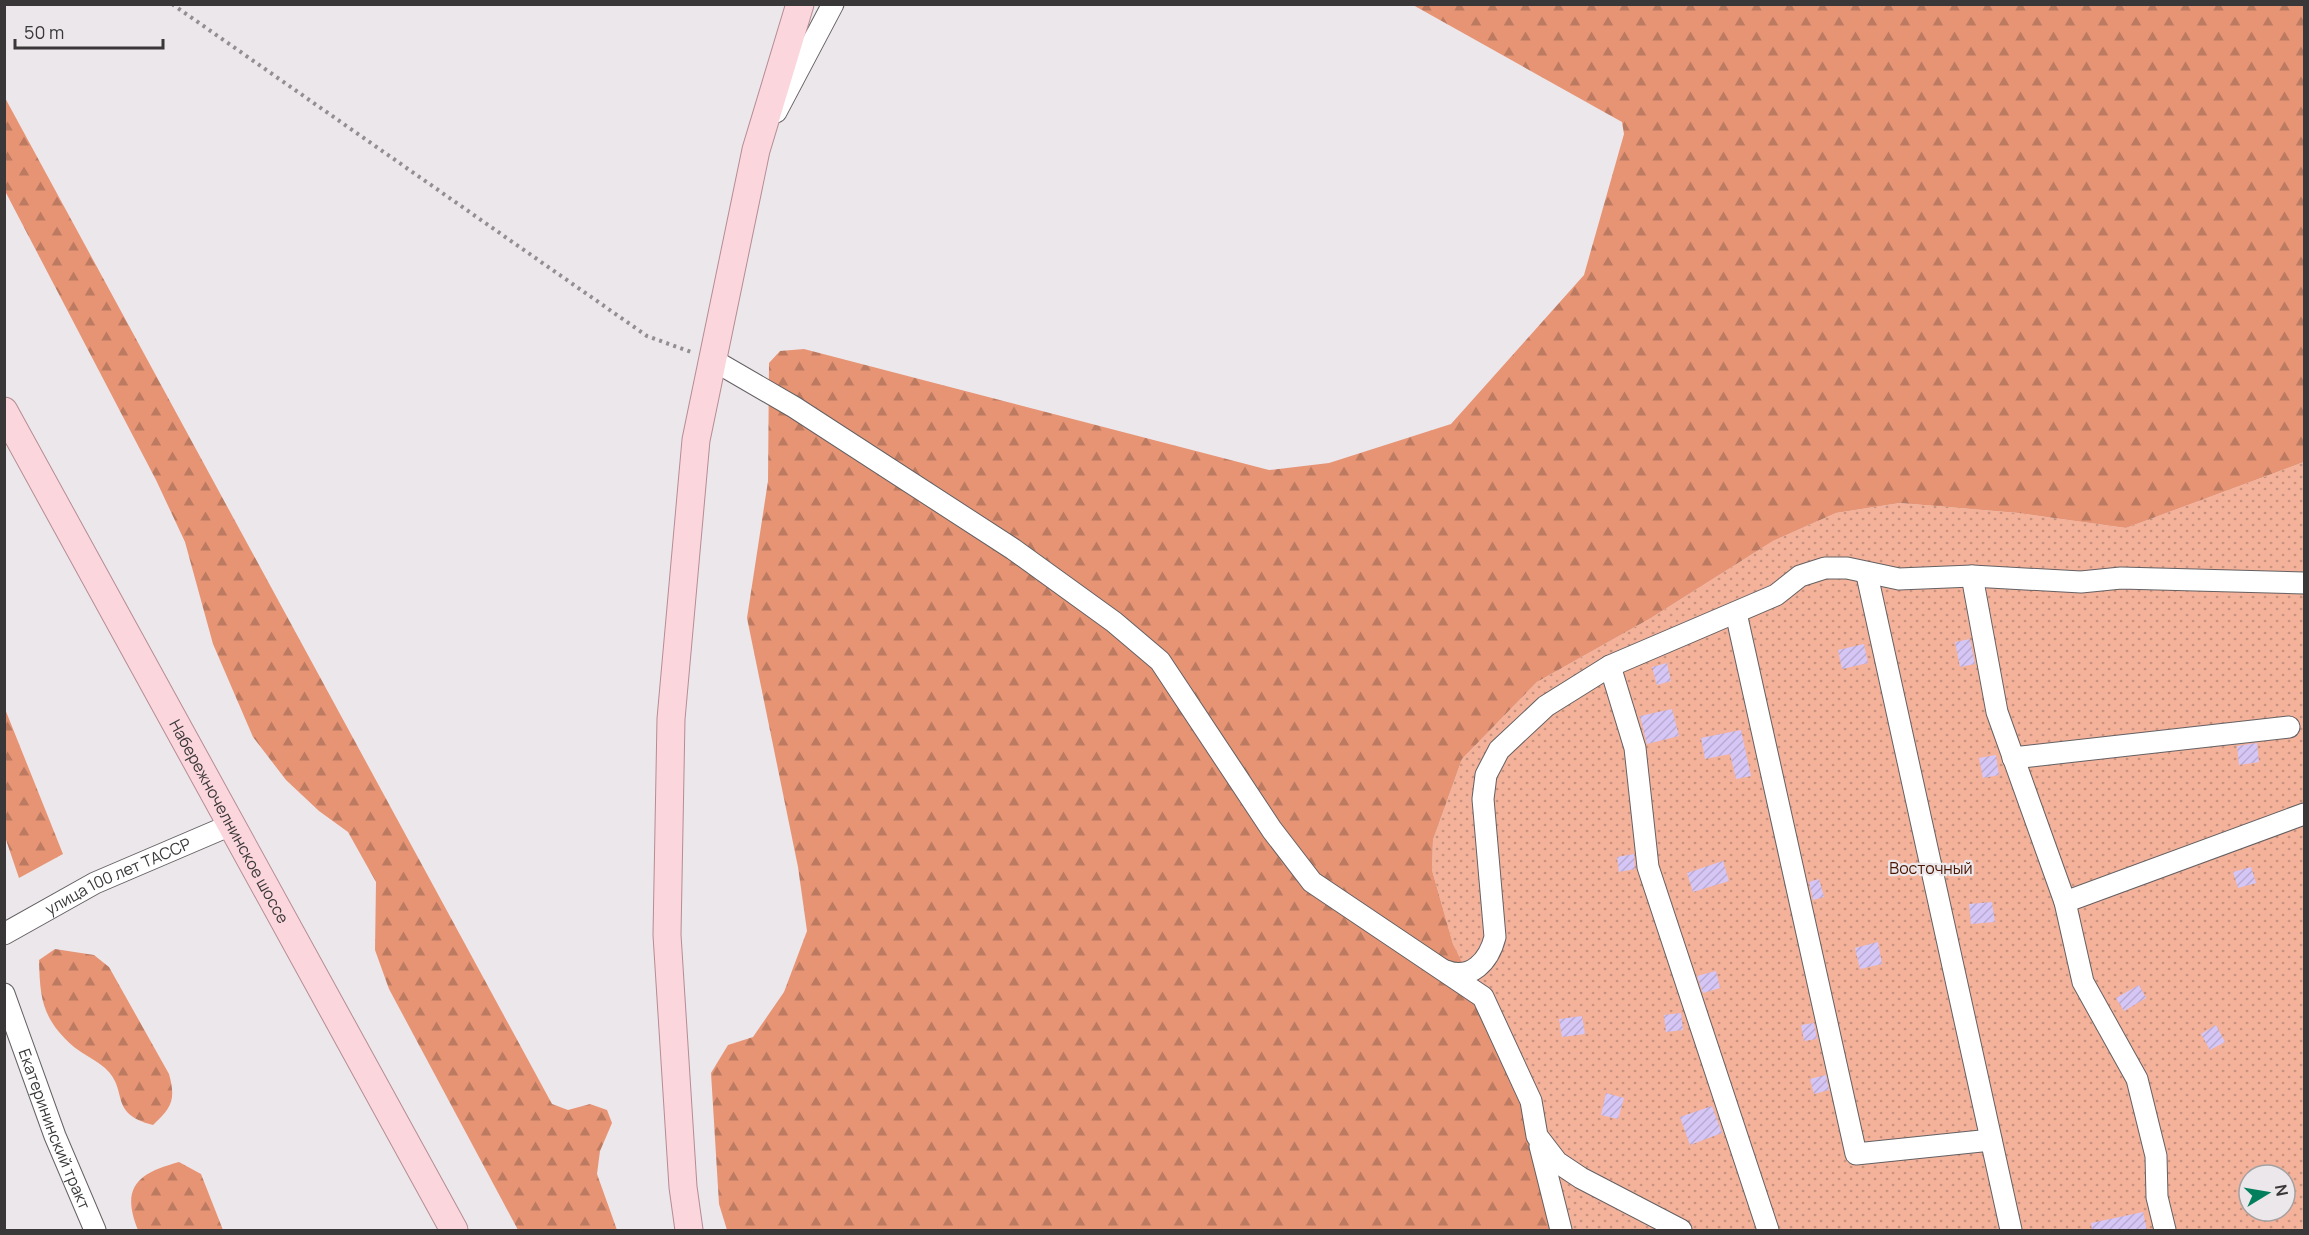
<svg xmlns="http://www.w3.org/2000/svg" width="2309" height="1235" viewBox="0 0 2309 1235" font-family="Manrope,sans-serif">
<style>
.green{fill:url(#green-dots);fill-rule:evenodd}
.forest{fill:url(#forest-firs)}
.building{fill:url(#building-hatch)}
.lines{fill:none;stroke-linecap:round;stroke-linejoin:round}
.minor-casing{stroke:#646063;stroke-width:23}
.major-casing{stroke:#b68c94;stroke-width:29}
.path{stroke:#928f91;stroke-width:4;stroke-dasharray:3 4.5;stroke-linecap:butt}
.minor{stroke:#fff;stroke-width:21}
.major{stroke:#fbd6dc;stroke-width:27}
.labels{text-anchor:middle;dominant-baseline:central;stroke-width:4.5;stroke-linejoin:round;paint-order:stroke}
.street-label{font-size:16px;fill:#393738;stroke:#ece7eb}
.park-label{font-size:16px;fill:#4a1702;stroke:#ece7eb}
</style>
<defs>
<pattern id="green-dots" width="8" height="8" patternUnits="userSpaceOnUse" patternTransform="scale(1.5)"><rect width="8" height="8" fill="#f4b29a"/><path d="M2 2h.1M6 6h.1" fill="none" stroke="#c7927f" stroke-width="1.8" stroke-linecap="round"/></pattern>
<pattern id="forest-firs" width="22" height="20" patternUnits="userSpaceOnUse" patternTransform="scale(1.5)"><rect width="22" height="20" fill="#e79475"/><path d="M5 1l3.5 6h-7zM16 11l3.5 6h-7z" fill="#bc7a61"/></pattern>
<pattern id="building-hatch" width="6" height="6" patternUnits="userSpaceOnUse" patternTransform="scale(1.5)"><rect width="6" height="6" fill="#d6c6f5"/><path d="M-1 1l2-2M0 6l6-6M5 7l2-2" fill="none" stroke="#b8abd3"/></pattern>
</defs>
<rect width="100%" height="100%" fill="#ece7eb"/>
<path class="green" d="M 2304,462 L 2304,1230 L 1557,1230 L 1453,944 L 1432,870 L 1433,840 L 1462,759 L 1537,682 L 1651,618 L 1773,541 L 1836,513 L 1900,503 L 2018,513 L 2126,528 ZM 2249,1175 L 2285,1175 L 2285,1211 L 2249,1211 Z"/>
<path class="forest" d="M 1413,5 L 2304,5 L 2304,462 L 2126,528 L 2018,513 L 1900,503 L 1836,513 L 1773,541 L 1651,618 L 1537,682 L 1462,759 L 1433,840 L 1432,870 L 1453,944 L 1524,1090 L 1557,1230 L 727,1230 L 719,1204 L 711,1073 L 728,1045 L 753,1037 L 784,992 L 807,931 L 798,867 L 747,618 L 768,481 L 769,363 L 780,351 L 804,349 L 1269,470 L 1329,463 L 1451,424 L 1584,275 L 1624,134 L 1622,122 Z
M 4,96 L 552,1104 L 568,1110 L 590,1104 L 607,1110 L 612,1123 L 600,1151 L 597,1174 L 617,1230 L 518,1230 L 389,989 L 375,950 L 376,882 L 348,832 L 319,811 L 286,780 L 253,737 L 213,644 L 185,542 L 156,480 L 5,191 Z
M 5,709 L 63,854 L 19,878 L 5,837 Z
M 55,949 L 94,955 L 109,967 L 169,1074 C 176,1100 172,1107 153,1125 C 107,1113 130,1091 105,1068 C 96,1060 84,1055 74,1047 C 42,1019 40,999 39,960 Z
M 179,1162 L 201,1174 L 223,1230 L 138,1230 C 120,1186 139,1173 179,1162 Z"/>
<path class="building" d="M 1970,639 L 1975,664 L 1960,667 L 1955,642 Z
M 1864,644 L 1868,663 L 1842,669 L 1838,650 Z
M 1667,663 L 1671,681 L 1657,685 L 1652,667 Z
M 1672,709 L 1679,736 L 1647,744 L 1640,716 Z
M 1741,730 L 1751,776 L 1736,779 L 1730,754 L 1705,759 L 1701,738 Z
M 2257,743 L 2259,762 L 2239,765 L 2237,746 Z
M 1996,755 L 1999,775 L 1983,778 L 1979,758 Z
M 1634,854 L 1635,869 L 1619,872 L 1617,857 Z
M 1723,861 L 1729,881 L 1693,892 L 1687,873 Z
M 2251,867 L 2256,883 L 2238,888 L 2233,872 Z
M 1819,879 L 1824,897 L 1813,900 L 1809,882 Z
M 1992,902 L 1995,922 L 1971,924 L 1969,904 Z
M 1878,942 L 1882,964 L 1860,969 L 1855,948 Z
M 1716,971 L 1720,988 L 1703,993 L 1697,976 Z
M 2139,985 L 2146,998 L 2124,1011 L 2116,998 Z
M 1681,1013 L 1683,1030 L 1666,1032 L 1664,1015 Z
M 1582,1016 L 1585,1034 L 1562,1037 L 1559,1019 Z
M 1814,1023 L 1817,1039 L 1804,1041 L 1801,1025 Z
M 2216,1025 L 2225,1042 L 2210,1050 L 2201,1034 Z
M 1826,1075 L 1829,1090 L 1814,1094 L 1810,1079 Z
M 1606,1093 L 1624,1098 L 1618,1119 L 1601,1115 Z
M 1712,1106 L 1722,1133 L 1690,1145 L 1680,1117 Z
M 2143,1212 L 2147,1230 L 2092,1230 L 2091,1223 Z"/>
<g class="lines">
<defs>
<g id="minor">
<path d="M 776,112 L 833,4"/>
<path d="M 713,360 L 794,407 L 1013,549 L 1114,622 L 1160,661 L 1272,830 L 1312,882 L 1483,997 L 1531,1101 L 1537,1136 L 1557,1162 L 1581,1178 L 1681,1230"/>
<path d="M 1867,575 L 2011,1230"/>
<path d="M 1972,576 L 1997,712 L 2065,902 L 2083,982 L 2137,1079 L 2156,1156 L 2157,1197 L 2165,1230"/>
<path d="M 1736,613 L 1856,1154 L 1991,1140"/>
<path d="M 1610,666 L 1635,748 L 1648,867 L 1768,1230"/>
<path d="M 2013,758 L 2289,727"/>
<path d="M 2065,902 L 2304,814"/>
<path id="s1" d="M 4,934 L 95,883 L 233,824"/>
<path d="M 1446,971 C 1471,981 1489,961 1495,937 L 1483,799 L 1486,775 L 1499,750 L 1546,706 L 1610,666 L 1776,595 L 1800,576 L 1825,568 L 1847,568 L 1899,579 L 1972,576 L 2081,582 L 2121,578 L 2304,583"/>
<path id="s2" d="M 4,994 L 55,1136 L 95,1230"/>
<path d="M 1540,1146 L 1561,1230"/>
</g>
<g id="major">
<path id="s3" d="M 4,411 L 454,1230"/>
<path d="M 689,1230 L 683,1187 L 667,935 L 671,719 L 696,440 L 756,150 L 800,4"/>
</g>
</defs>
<use href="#minor" class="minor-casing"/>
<use href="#major" class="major-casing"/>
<path class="path" d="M 172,4 L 647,336 L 691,352"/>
<use href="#minor" class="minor"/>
<use href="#major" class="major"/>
</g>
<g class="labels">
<g class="street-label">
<text stroke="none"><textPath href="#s3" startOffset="468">Набережночелнинское шоссе</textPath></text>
<text stroke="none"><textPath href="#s1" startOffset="128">улица 100 лет ТАССР</textPath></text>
<text stroke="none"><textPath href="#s2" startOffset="144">Екатерининский тракт</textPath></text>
</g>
<g class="park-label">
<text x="1931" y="868">Восточный</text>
</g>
</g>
<rect width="2309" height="1235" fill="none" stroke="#393738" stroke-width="12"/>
<g transform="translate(2267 1193) rotate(79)"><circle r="28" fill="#ece7eb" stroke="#a4a1a3" stroke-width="1.5"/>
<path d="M0-4.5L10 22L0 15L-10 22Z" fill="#047f5e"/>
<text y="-9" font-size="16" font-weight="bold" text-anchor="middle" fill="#393738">N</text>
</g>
<path d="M15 39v9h148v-9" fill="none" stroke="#393738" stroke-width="3"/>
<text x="24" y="39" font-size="18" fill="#393738" stroke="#ece7eb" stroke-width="4.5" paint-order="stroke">50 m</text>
</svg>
